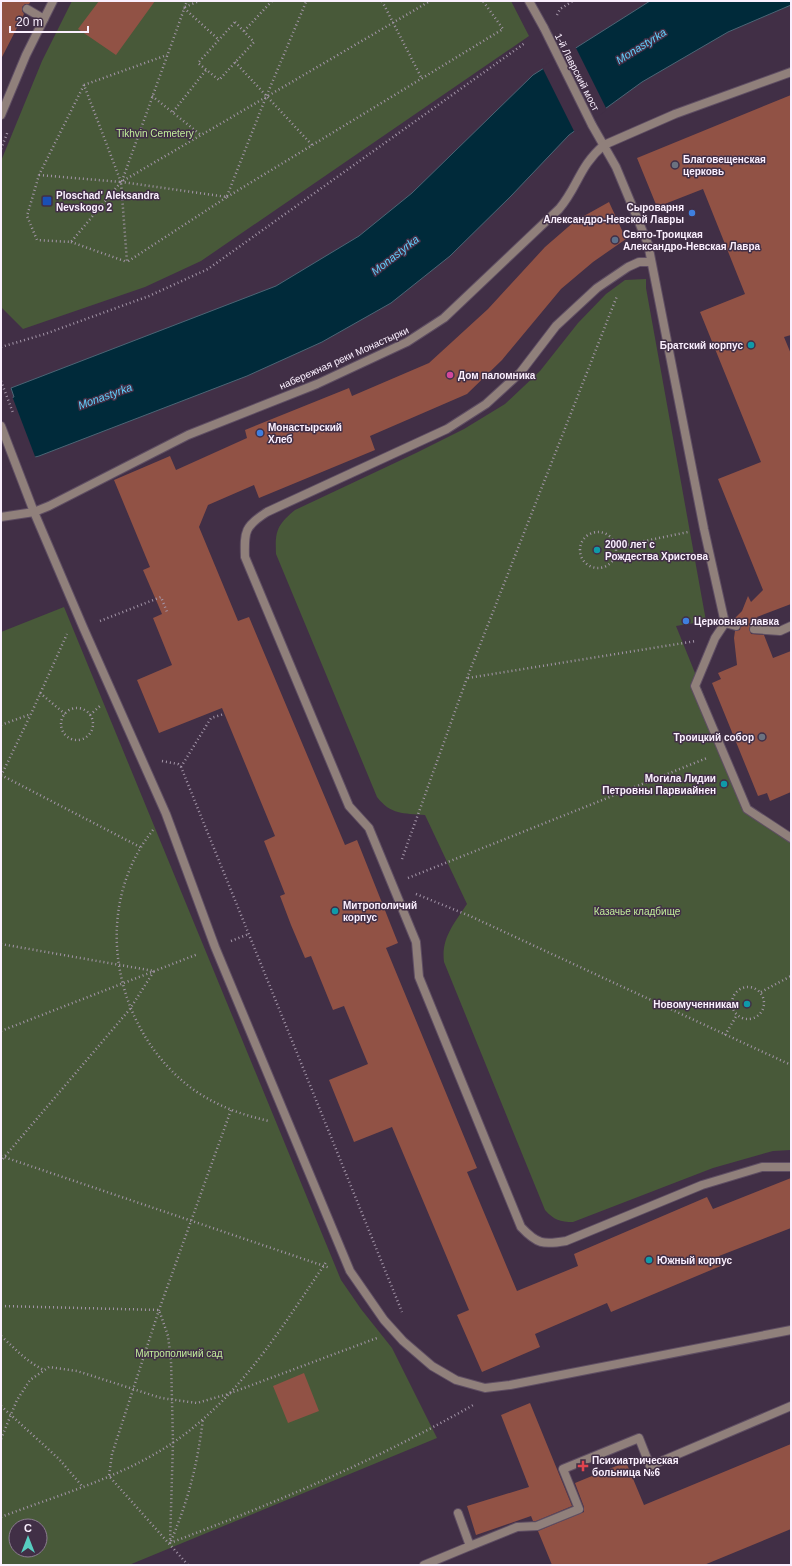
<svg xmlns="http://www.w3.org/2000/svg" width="792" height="1566" viewBox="0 0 792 1566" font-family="Helvetica,sans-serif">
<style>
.green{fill:#485939;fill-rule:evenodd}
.water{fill:#002a3a;stroke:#4b6575}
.pier{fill:#412f46}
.building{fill:#915245}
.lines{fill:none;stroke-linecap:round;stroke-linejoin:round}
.service-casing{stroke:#5f4e63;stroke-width:10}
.minor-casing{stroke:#5f4e63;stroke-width:10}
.path{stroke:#a496a9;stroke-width:2.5;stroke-dasharray:1 3;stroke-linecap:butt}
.service{stroke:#90807b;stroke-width:8}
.minor{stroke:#90807b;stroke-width:8}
.service-bridge-casing{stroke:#5f4e63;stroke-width:10;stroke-linecap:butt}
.service-bridge{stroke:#90807b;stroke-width:8}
.worship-dot{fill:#6b7280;stroke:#412f46;stroke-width:1.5}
.transit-dot{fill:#1a4fb4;stroke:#412f46;stroke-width:1.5}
.shop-dot{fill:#3f7fe0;stroke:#412f46;stroke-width:1.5}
.service-dot{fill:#5c6f8a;stroke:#412f46;stroke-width:1.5}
.culture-dot{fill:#0f9aa8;stroke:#412f46;stroke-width:1.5}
.hotel-dot{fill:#d1479c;stroke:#412f46;stroke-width:1.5}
.health-dot{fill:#e0444e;stroke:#412f46;stroke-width:1.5}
.labels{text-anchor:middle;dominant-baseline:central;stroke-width:3;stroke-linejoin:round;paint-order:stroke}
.street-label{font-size:10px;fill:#faeffe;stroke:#412f46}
.park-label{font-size:10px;fill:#c1ed9a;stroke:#412f46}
.poi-label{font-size:10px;font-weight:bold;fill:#faeffe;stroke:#412f46;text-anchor:start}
.water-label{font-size:11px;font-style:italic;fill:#62cffc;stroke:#412f46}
</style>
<rect width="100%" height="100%" fill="#412f46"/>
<path class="green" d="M 72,1 L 511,1 L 529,36 L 201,261 L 145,287 L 23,329 L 1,307 L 1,161 L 42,61 Z
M 646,279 L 646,288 L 706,621 L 676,626 L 748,804 L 791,835 L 791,1150 L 773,1151 L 713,1168 L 573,1222 C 560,1222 554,1220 545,1210 L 444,962 C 441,938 454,924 467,904 L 425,815 C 403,813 391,815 377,797 L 276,554 C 275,531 277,525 295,510 L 416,453 L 464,429 L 505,404 L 540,371 L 578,323 L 606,294 L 625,280 Z
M 64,607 L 341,1280 L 361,1309 L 392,1348 L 437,1438 L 129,1565 L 1,1565 L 1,632 ZM 16,1526 L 40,1526 L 40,1550 L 16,1550 Z"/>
<path class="water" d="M 650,1 L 791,1 L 791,5 L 728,32 L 642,82 L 569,135 L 511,196 L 450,256 L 391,303 L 322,342 L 247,376 L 39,456 L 1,466 L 1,400 L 14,397 L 11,388 L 276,286 L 359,236 L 412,193 L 533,75 Z"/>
<path class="pier" d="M 575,46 L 607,110 L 575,133 L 542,67 Z
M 12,396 L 36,459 L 1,468 L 1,398 Z"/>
<path class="building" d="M 1,1 L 31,1 L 29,4 L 25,4 L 22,7 L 22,11 L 24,14 L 1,59 Z
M 99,1 L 155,1 L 116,55 L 78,29 Z
M 791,95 L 791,335 L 784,337 L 791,354 L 791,604 L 757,617 L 760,624 L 752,624 L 749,629 L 751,634 L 764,635 L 773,658 L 791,651 L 791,792 L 770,801 L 767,793 L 758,796 L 712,683 L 721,679 L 718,673 L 737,665 L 734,638 L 735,631 L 740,630 L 741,625 L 740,622 L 733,620 L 742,611 L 748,596 L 751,602 L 763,590 L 718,479 L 761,462 L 700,312 L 745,294 L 703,189 L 657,207 L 637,158 Z
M 609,202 L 626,239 L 593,262 L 561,289 L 502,360 L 467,394 L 370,436 L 375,450 L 259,498 L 254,485 L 208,505 L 199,527 L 238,621 L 249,617 L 345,845 L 357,840 L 398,943 L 386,948 L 477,1168 L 467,1172 L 517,1291 L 578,1266 L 574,1254 L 707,1197 L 713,1209 L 791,1178 L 791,1228 L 719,1256 L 723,1265 L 611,1312 L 607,1303 L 535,1334 L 540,1347 L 482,1372 L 457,1315 L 469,1310 L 392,1127 L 354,1142 L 329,1080 L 368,1064 L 344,1006 L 333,1010 L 311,956 L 305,958 L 291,925 L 280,896 L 285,894 L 264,841 L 275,836 L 222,708 L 159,733 L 137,680 L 172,665 L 153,618 L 162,614 L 143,570 L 150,567 L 114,480 L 170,456 L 176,470 L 247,438 L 245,430 L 349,388 L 352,396 L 429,363 L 488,309 L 545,247 L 575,221 Z
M 304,1373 L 319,1411 L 288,1423 L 273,1386 Z
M 530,1403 L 572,1506 L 536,1521 L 533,1521 L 531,1516 L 476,1535 L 467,1506 L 529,1487 L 501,1415 Z
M 791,1444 L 791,1529 L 704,1565 L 552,1565 L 538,1531 L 584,1512 L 584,1507 L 575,1483 L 626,1462 L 644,1505 Z"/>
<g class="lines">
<defs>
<path id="service" d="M 529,1 L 544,28
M 27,9 L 44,19
M 592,125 L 616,167 L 648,244 L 704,529 L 725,623 L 715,638 L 695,686 L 747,809 L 791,838
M 604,145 L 675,114 L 791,72
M 651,262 L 639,262 L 628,267 L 597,288 L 556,326 L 520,373 L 486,404 L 447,429 L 267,512 C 245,526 244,531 245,557 L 349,806 L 369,828 L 416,942 L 419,977 L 521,1227 C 537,1244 543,1245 566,1241 L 702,1185 L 762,1167 L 791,1167
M 1,517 L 34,512 L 83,627 L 166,814 L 215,947 L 350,1271 L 384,1320 L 403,1341 L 432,1366 L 456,1380 L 485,1388 L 510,1385 L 791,1330
M 725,623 L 736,626
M 754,629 L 780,631 L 791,626
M 458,1513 L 470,1546 L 517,1527 L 537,1526 L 579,1509 L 563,1469 L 639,1438 L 650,1466 L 791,1406
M 424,1565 L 470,1546"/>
<path id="minor" d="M 1,115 L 26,55 L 53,1
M 1,426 L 34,512 L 49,506 L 188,435 L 317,384 L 407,342 L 444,318 L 559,209 C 578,187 579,166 604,145"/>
</defs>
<use href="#service" class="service-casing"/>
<use href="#minor" class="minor-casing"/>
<path class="path" d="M 382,1 L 422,79
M 185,7 L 199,1
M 184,8 L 219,40
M 557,15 L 560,9 L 573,1
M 235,22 L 254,42 L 219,80 L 198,63 Z
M 244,31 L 272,1
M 235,62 L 312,145
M 84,85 L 167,55
M 152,96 L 201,135
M 173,112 L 206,70
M 1,149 L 8,131
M 39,175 L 121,182 L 127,262 L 227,197 L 122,182
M 122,181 L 187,1
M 121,182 L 84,85 L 39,175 L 27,216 L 37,240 L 71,242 L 121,182 L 430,1
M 227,196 L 266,97 L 306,2 L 305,1
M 227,197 L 503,29 L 483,1
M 71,242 L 127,262
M 1,347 L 45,334 L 149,296 L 208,269 L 525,43
M 1,381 L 13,413
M580 550a18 18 0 1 1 36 0a18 18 0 1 1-36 0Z
M 616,547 L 688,532
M 100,621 L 161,597 L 167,612
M 468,678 L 696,641
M 40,693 L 65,714
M61 724a16 16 0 1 1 32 0a16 16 0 1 1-32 0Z
M 90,715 L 100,706
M 1,725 L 31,714
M 162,761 L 178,764 L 181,767 L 402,1312
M 181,767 L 211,718 L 224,714
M 1,775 L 142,848
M 1,776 L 31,714 L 67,634
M 153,830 C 89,910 114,1032 194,1090 C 217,1106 242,1115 269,1121
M 402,859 L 467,678 L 617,296
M 408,878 L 707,758
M 416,894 L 470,916 L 791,1065
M 231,941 L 249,934
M 1,944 L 154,971 L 130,1009 L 1,1161
M732 1003a16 16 0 1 1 32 0a16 16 0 1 1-32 0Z
M 761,992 L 791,976
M 1,1031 L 198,954
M 725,1035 L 737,1015
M 1,1156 L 330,1268
M 1,1306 L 159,1310 L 168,1336 L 171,1360 L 173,1442 L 170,1543
M 1,1336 C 17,1350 24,1360 44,1370
M 1,1406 L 59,1459 L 82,1486
M 1,1439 L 17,1400 L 30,1380 L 49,1367 L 77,1371 L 161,1398 L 197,1403 L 228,1394 L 377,1338
M 1,1517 C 66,1492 141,1472 195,1426 C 251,1380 287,1319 327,1261
M 171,1541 C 189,1498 197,1466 203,1419
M 170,1543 C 275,1503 377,1460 475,1404
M 188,1565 L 109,1476 L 112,1454 L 159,1310 L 231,1110"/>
<use href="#service" class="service"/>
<use href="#minor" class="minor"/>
<defs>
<path id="service-bridge" d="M 544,28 L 592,125"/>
</defs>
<use href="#service-bridge" class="service-bridge-casing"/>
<use href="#service-bridge" class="service-bridge"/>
</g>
<g class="worship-dot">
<circle cx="675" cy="165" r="4"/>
<circle cx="762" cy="737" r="4"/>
</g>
<rect class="transit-dot" x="42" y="196" width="10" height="10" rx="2"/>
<g class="shop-dot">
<circle cx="692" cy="213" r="4"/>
<circle cx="260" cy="433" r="4"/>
<circle cx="686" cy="621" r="4"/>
</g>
<circle class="service-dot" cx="615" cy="240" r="4"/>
<g class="culture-dot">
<circle cx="751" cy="345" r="4"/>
<circle cx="597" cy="550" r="4"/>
<circle cx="724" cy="784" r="4"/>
<circle cx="335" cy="911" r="4"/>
<circle cx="747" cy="1004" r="4"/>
<circle cx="649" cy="1260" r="4"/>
</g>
<circle class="hotel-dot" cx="450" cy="375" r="4"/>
<path class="health-dot" d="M581 1460h4v4h4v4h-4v4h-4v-4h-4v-4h4z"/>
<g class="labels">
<g class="street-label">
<text transform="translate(577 72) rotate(63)">1-й Лаврский мост</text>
<text transform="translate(344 358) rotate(-24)">набережная реки Монастырки</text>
</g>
<g class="park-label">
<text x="155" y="133">Tikhvin Cemetery</text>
<text x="637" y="911">Казачье кладбище</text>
<text x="179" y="1353">Митрополичий сад</text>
</g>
<g class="poi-label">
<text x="683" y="159">Благовещенская<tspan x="683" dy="12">церковь</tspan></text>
<text x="56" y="195">Ploschad' Aleksandra<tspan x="56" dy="12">Nevskogo 2</tspan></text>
<text x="684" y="207" text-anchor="end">Сыроварня<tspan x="684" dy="12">Александро-Невской Лавры</tspan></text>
<text x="623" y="234">Свято-Троицкая<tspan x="623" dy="12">Александро-Невская Лавра</tspan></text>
<text x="743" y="345" text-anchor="end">Братский корпус</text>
<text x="458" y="375">Дом паломника</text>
<text x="268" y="427">Монастырский<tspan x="268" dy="12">Хлеб</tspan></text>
<text x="605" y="544">2000 лет с<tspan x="605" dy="12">Рождества Христова</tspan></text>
<text x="694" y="621">Церковная лавка</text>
<text x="754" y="737" text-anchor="end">Троицкий собор</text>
<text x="716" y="778" text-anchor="end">Могила Лидии<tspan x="716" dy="12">Петровны Парвиайнен</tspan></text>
<text x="343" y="905">Митрополичий<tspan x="343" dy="12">корпус</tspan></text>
<text x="739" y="1004" text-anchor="end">Новомученникам</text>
<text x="657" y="1260">Южный корпус</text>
<text x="592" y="1460">Психиатрическая<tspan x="592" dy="12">больница №6</tspan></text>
</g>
<g class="water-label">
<text transform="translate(641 46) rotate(-32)">Monastyrka</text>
<text transform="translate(395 255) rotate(-38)">Monastyrka</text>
<text transform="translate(105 396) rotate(-20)">Monastyrka</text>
</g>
</g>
<rect width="792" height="1566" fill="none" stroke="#faeffe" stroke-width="4"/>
<g transform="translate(28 1538)"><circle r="19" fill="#412f46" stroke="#8b7c90"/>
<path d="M0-3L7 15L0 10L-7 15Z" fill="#57cec1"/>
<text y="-6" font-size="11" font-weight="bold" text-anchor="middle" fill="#faeffe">С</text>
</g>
<path d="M10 26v6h78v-6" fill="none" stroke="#faeffe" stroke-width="2"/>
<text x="16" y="26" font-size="12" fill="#faeffe" stroke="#412f46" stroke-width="3" paint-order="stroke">20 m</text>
</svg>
